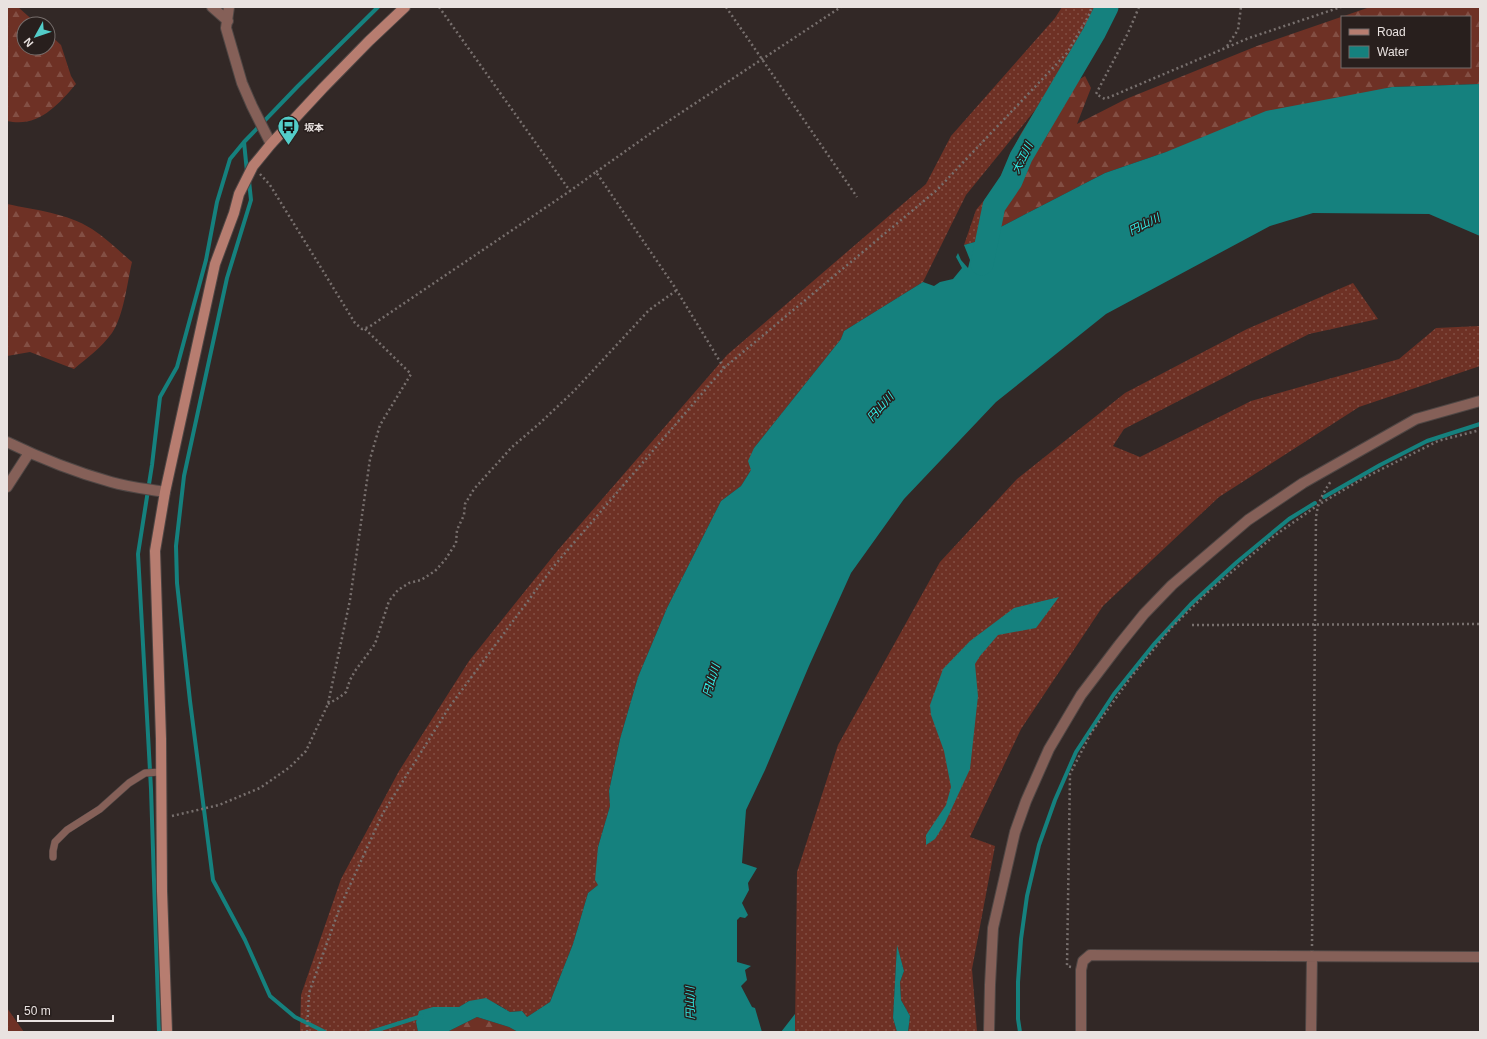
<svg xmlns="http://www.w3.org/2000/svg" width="1487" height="1039" viewBox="0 0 1487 1039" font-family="Helvetica,'Noto Sans JP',sans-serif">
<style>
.grass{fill:url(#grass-dots)}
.forest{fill:url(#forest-firs);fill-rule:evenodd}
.water{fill:#15817e}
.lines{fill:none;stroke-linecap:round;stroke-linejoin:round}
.stream{stroke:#15817e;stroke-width:4}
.river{stroke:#15817e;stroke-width:23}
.lane-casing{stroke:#4f4644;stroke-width:8}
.street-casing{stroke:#4f4644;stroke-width:12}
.secondary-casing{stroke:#4f4644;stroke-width:12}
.path{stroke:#78706e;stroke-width:2.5;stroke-dasharray:2 3;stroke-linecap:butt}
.lane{stroke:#856058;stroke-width:7}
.street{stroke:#856058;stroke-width:10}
.secondary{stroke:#b77d70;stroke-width:10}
.labels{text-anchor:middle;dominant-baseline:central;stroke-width:3;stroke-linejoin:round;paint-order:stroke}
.poi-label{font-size:10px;font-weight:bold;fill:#e9e2e0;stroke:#281f1d;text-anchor:start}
.water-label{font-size:11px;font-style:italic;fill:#30f1eb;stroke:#281f1d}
</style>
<defs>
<pattern id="grass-dots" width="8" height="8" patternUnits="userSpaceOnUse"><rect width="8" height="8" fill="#6e3125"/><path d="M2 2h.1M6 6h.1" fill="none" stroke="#834f44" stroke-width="1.8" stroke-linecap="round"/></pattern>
<pattern id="forest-firs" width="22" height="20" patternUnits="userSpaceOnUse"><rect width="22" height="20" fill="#6e3125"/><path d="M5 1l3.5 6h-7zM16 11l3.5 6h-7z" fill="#834f44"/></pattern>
</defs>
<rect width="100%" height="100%" fill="#322826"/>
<path class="grass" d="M 1062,7 L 1099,7 L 1036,109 L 966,195 L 923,282 L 844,331 L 841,339 L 754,448 L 751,470 L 741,486 L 721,501 L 667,608 L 638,677 L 620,739 L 609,791 L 610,806 L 598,847 L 598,885 L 588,893 L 573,944 L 550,1002 L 527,1017 L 522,1011 L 510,1012 L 497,1004 L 469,1001 L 459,1007 L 433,1007 L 416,1022 L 418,1032 L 300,1032 L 301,995 L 341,879 L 399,771 L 469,661 L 558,550 L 727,355 L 926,184 L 951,136 L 1055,18 Z
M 996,186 C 996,221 1004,235 964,245 L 976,210 Z
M 1353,283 L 1378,319 L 1309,334 L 1124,429 L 1113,446 L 1140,457 L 1251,401 L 1399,359 L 1436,328 L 1480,326 L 1480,366 L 1359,407 L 1219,497 L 1103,606 L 1021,729 L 970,837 L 995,846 L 972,969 L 977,1032 L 908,1032 L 910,1016 L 901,1000 L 900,982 L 904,971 L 897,947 L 893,1018 L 897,1032 L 795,1032 L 797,872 L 838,745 L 940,562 L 1017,479 L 1125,393 L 1247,329 Z"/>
<path class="forest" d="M 7,7 L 18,7 L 37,24 L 24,24 L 24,48 L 48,48 L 48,33 L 61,45 L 71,76 L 76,84 C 57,106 38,128 7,121 Z
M 1370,7 L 1480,7 L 1480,84 L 1392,87 L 1166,152 L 1105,173 L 993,231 L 996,223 L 996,186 L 1020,135 L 1036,109 L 1051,96 L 1085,76 L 1091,88 L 1077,124 L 1126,99 L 1257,46 ZM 1342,17 L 1470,17 L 1470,67 L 1342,67 Z
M 7,204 C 35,210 67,213 92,229 C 106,238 119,251 132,262 C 127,283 124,315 112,333 C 102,347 87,358 74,369 L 30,352 L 7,356 Z
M 7,1008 L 24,1032 L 7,1032 Z
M 477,1017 L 509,1027 L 518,1032 L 447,1032 Z"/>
<path class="water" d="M 1480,84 L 1480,236 L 1429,214 L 1313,213 L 1270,226 L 1106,314 L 996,402 L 904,499 L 851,573 L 809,666 L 765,770 L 746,810 L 742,863 L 757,868 L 748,883 L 749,890 L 742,903 L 748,915 L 745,918 L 740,917 L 737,920 L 737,962 L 751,966 L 745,970 L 747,980 L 741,986 L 752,1007 L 755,1008 L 762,1032 L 518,1032 L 509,1027 L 477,1017 L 447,1032 L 418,1032 L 416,1022 L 419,1011 L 433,1007 L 459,1007 L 469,1001 L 486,998 L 510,1012 L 522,1011 L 527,1017 L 550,1002 L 573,944 L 588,893 L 598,885 L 595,880 L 598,847 L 610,806 L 609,791 L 620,739 L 638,677 L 667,608 L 721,501 L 741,486 L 751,470 L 748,461 L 754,448 L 841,339 L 844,331 L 923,282 L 934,286 L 940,282 L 953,279 L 962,268 L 956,257 L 958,253 L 961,260 L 968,268 L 970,260 L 964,245 L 978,241 L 993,231 L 1105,173 L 1166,152 L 1266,111 L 1392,87 Z
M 1059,597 L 1036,628 L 998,635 L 980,656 L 975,664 L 978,696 L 970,769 L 945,823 L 935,839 L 926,845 L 926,835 L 946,805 L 951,787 L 944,751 L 931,715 L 930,705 L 943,669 L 970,641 L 1014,608 Z
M 897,945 L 904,971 L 900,982 L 901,1000 L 910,1016 L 908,1032 L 897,1032 L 893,1018 Z
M 795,1014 L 795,1032 L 781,1032 Z"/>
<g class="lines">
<path class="stream" d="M 247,172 L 244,142 L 298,86 L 378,7
M 249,181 L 251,200 L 227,278 L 184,476 L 176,546 L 177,583 L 190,701 L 213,880 L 245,940 L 270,996 L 295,1017 L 325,1032
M 1324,497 L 1380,465 L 1427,441 L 1480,424
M 159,1032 L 151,789 L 138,554 L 152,465 L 160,397 L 177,367 L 206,260 L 217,202 L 230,159 L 244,142
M 371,1032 L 422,1016
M 1020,1032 L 1018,1019 L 1018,982 L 1021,939 L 1027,896 L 1039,845 L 1055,800 L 1076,752 L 1114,694 L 1155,643 L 1191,604 L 1237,562 L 1289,519 L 1315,503"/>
<path class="river" d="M 982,264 L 994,206 L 1011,181 L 1021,157 L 1094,33 L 1107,7"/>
<defs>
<path id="lane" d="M 53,857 L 53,851 L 55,842 L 67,830 L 100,809 L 129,783 L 145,773 L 161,772"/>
<path id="street" d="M 212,7 L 228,21
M 229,7 L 226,28 L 242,83 L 252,106 L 271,144
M 7,442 C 40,458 75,472 111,482 C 128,487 147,489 165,492
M 7,487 L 29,453
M 989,1032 L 990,985 L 993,928 L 1015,832 L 1026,801 L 1049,749 L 1081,695 L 1119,645 L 1144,614 L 1172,585 L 1248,520 L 1303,483 L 1416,419 L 1480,401
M 1081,1032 L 1081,970 L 1083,961 L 1090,955 L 1480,957
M 1311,1032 L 1312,956"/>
<path id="secondary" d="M 167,1032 L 162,891 L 161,739 L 155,551 L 165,492 L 215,264 L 234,213 L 239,194 L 253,166 L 271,144 L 323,88 L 369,41 L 405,7"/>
</defs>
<use href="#lane" class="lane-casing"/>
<use href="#street" class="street-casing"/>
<use href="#secondary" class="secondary-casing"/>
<path class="path" d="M 439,7 L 570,191 L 596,172 L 674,286 L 724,368
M 726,7 L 857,197
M 1139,7 L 1128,33 L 1096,94 L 1105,99 L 1249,38 L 1341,7
M 1227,46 L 1238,30 L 1241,7
M 596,172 L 661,126 L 841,7
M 260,174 L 270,185 L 355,323 L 362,329 L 369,327 L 570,191
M 1192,625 L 1480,624
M 328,704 L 340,697 L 346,692 L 350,680 L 355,671 L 375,644 L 389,601 L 398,590 L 409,583 L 421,580 L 435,571 L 445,560 L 456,543 L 457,530 L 464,515 L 465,504 L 474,489 L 512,447 L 540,423 L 574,391 L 649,310 L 677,290
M 172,816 L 219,805 L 260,788 L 290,767 L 306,751 L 328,704 L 350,600 L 370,459 L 380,425 L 411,374 L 364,328
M 1312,946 L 1316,517 C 1318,502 1323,493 1331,481
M 1071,967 L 1067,966 L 1070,774 L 1091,733 L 1131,677 L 1172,627 L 1208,592 L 1274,536 L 1318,505 L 1362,479 L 1438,441 L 1480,430
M 307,1032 L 309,993 L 340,907 L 383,813 L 450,706 L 554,566 L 724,368 L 937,190 L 1067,53 L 1088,17 L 1092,7"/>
<use href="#lane" class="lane"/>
<use href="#street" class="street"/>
<use href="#secondary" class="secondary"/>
</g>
<defs>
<symbol id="bus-pin" viewBox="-11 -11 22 30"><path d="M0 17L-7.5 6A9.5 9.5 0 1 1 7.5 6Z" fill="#53cdc9" stroke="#281f1d"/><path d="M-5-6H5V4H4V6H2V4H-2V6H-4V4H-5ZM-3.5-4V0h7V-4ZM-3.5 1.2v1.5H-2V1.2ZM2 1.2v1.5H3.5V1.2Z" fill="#111"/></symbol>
</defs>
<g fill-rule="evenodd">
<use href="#bus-pin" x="276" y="114" width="25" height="34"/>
</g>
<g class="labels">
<g class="poi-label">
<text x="304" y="127">坂本</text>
</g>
<g class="water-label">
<text transform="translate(1022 158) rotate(-64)">大江川</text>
<text transform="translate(1144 224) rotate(-26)">円山川</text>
<text transform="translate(880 407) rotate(-48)">円山川</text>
<text transform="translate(711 680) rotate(-73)">円山川</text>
<text transform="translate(690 1003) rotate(-91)">円山川</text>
</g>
</g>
<rect width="1487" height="1039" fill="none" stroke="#e9e2e0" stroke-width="16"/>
<rect x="1341" y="16" width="130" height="52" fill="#281f1d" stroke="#756d6b"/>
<rect x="1349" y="29" width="20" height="6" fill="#b77d70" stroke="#756d6b"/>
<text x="1377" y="36" font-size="12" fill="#e9e2e0">Road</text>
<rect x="1349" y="46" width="20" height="12" fill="#15817e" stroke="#756d6b"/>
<text x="1377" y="56" font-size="12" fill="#e9e2e0">Water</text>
<g transform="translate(36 36) rotate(230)"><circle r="19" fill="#281f1d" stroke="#756d6b"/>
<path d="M0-3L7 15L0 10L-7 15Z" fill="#53cdc9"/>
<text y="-6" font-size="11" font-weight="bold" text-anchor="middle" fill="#e9e2e0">N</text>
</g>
<path d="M18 1015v6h95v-6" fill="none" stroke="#e9e2e0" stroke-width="2"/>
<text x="24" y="1015" font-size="12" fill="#e9e2e0" stroke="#281f1d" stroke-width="3" paint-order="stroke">50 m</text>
</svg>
